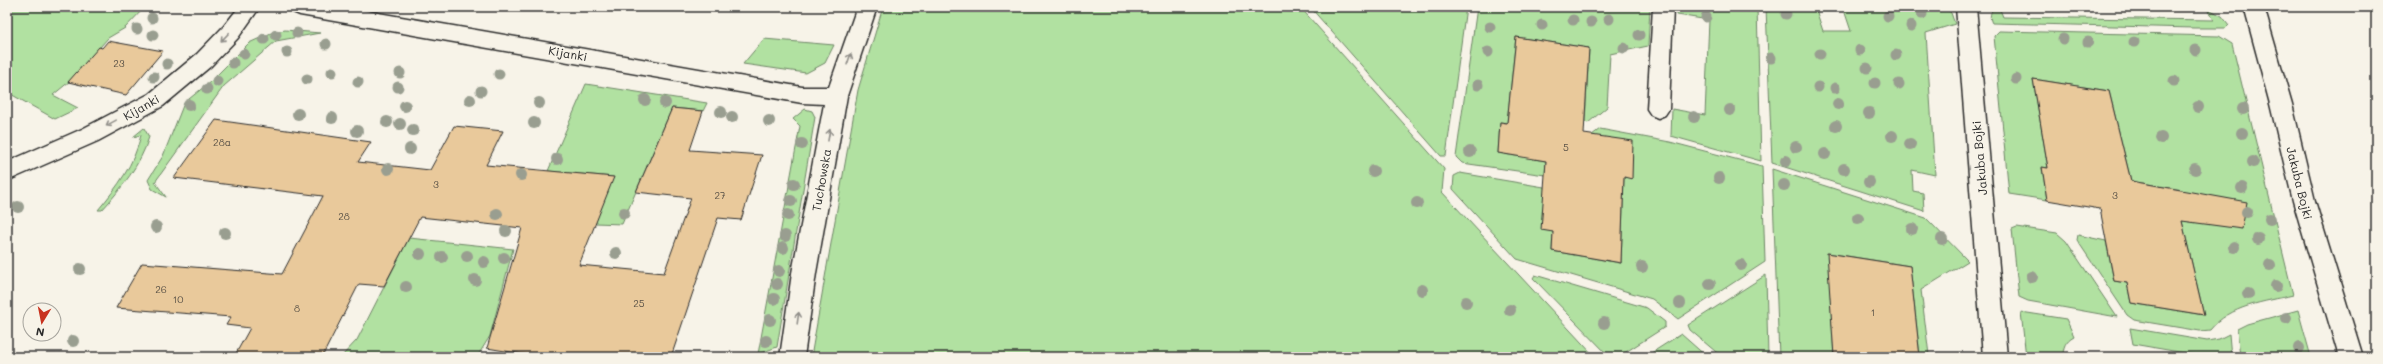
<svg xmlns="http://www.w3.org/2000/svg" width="2383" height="364" viewBox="0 0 2383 364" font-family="Mali,sans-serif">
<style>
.green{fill:#b1e1a1;stroke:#6e8666}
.building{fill:#e9c99b;stroke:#2b2b2b}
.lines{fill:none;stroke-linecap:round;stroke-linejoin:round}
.minor-casing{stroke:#2b2b2b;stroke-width:3}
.minor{fill:#f7f3e8;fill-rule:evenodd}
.tree{fill:#999e90}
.oneway{stroke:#918f8a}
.labels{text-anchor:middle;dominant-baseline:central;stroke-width:4;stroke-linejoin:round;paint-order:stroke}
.number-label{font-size:10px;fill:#5a5247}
.street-label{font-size:12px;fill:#2b2b2b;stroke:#f7f3e8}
</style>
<rect width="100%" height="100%" fill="#f7f3e8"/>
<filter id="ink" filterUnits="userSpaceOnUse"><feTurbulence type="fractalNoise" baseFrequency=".025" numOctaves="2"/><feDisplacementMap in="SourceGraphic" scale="8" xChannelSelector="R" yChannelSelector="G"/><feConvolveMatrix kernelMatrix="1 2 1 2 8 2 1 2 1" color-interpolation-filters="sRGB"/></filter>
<g filter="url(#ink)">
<path class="green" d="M 11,7 L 145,7 L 125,28 L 108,38 L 70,81 L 53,95 L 78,108 L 55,119 L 7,92 L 7,14 Z
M 883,7 L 1300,7 L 1444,169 L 1442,192 L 1595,357 L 811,357 L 858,90 Z
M 1310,7 L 1466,7 L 1446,156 L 1441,156 Z
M 1477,7 L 1650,7 L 1648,46 L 1610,54 L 1607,107 L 1588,123 L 1585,122 L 1589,48 L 1516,37 L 1507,123 L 1500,122 L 1498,153 L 1546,161 L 1545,175 L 1462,163 L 1456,157 Z
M 1677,7 L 1757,7 L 1761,161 L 1671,136 L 1672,109 L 1705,115 L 1709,20 L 1677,15 Z
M 1766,7 L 1815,7 L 1823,31 L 1851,31 L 1843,7 L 1945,7 L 1951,13 L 1955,24 L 1926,33 L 1935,175 L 1912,170 L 1913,191 L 1923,193 L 1924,211 L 1772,163 Z
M 1999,7 L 2003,17 L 2214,20 L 2207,8 L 2222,16 L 2229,25 L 2226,28 L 2194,28 L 1992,23 C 1989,18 1990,11 1995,7 Z
M 285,30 L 320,33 L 276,41 L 224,86 L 155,182 L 166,197 L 152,189 L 148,180 L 163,156 L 184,103 L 210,82 L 249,43 L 271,33 Z
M 1999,31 L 2219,36 L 2232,44 L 2293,295 C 2265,302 2230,305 2210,330 L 2200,331 L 2134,320 L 2127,315 L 2077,240 L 2078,235 L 2106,241 L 2114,281 L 2127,283 L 2131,303 L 2204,315 L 2182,221 L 2190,220 L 2183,190 L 2131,181 L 2109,91 L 2033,79 L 2048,168 L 2042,168 L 2047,200 L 2009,194 L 1994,36 Z
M 764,39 L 834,45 L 825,63 L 806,73 L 743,64 Z
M 586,84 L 707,103 L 703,111 L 672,108 L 622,224 L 595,223 L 613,177 L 548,171 Z
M 805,109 L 812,111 L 815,117 L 777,347 L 758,354 L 800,126 L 793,119 Z
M 144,128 L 149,137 C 141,164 121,189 102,210 L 98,210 C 118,186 134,165 141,135 L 133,137 Z
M 1600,129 L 1670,142 L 1762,166 L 1765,262 L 1678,319 L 1652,299 L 1517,259 L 1453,189 L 1454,176 L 1460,173 L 1544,187 L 1553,232 L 1552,251 L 1621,263 L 1624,177 L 1592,135 Z
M 1772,169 L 1926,218 L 1968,261 L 1921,290 L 1929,355 L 1920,357 L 1910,266 L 1828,253 L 1834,357 L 1779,357 Z
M 2017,227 L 2057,233 L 2066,241 L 2117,317 L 2028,301 L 2019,297 L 2012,229 Z
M 409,238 L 513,249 L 490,336 L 477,357 L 341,357 L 357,340 Z
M 1535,275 L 1647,308 L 1665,322 L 1665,327 L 1618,357 L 1610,357 L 1533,278 Z
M 1766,275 L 1768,357 L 1722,357 L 1690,330 L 1688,325 Z
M 2298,310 L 2311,357 L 2240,357 L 2237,329 L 2247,324 Z
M 2021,312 L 2066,319 L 2074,336 C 2065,341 2063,347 2063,357 L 2026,357 Z
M 2130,328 L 2207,341 L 2219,339 L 2229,334 L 2231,357 L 2208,357 L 2133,344 Z
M 1681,334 L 1707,357 L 1645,357 Z"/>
<path class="building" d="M 1516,37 L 1589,48 L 1584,134 L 1633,141 L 1632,179 L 1624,177 L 1621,263 L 1552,251 L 1553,232 L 1541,230 L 1546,161 L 1498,153 L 1500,122 L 1507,123 Z
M 108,41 L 163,51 L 126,95 L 68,82 L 99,47 L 102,48 Z
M 2033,79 L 2109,91 L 2131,181 L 2247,202 L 2242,229 L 2182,221 L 2204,315 L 2131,303 L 2127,283 L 2114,281 L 2100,209 L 2047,200 L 2042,167 L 2048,168 Z
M 672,108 L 703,111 L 690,150 L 762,155 L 741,220 L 718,218 L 671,357 L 541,357 L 487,348 L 522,228 L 420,217 L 384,286 L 359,284 L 322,357 L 234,357 L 250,328 L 226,325 L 231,317 L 116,308 L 142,263 L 282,274 L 323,196 L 174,178 L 216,120 L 371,142 L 358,162 L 430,170 L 454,126 L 503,131 L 486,165 L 614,177 L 579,265 L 664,273 L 691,198 L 636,192 Z
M 1827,253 L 1910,266 L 1920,357 L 1834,357 Z"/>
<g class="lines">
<defs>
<path id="minor" d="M 239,7 L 260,7 L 238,38 L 211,66 L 163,106 L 98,141 L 7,181 L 7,162 L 82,129 L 149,94 L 197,54 L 224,26 Z
M 290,7 L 344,7 L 802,87 L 829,87 L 857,7 L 877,7 L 847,96 L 816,273 L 804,357 L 780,357 L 792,273 L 824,104 L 802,103 L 300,15 L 293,12 Z
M 1653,7 L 1673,7 L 1669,109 L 1665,115 L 1658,118 L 1651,115 L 1647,109 Z
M 1956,7 L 1976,7 L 2007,357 L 1983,357 Z
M 2244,7 L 2264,7 L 2292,104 L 2315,201 L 2363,357 L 2339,357 L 2293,201 L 2270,104 Z"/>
</defs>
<use href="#minor" class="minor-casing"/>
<use href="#minor" class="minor"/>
</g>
<g class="tree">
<circle cx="1786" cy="14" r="5.5"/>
<circle cx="1922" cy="14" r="5.5"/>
<circle cx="1888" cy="16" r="5.5"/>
<circle cx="1706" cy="17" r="5.5"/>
<circle cx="152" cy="18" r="5.5"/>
<circle cx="1609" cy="19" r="5.5"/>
<circle cx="1573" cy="20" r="5.5"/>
<circle cx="1591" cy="22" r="5.5"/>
<circle cx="1542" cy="25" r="5.5"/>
<circle cx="1911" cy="26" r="5.5"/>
<circle cx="1490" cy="27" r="5.5"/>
<circle cx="137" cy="29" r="5.5"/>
<circle cx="297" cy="33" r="5.5"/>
<circle cx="153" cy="35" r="5.5"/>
<circle cx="276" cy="35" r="5.5"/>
<circle cx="1639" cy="35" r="5.5"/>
<circle cx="264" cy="39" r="5.5"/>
<circle cx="2063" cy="39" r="5.5"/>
<circle cx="2088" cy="42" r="5.5"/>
<circle cx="2134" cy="42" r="5.5"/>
<circle cx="326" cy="44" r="5.5"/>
<circle cx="1624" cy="48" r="5.5"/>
<circle cx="1860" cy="50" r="5.5"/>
<circle cx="2196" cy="50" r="5.5"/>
<circle cx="287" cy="52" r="5.5"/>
<circle cx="1488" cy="52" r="5.5"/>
<circle cx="244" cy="54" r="5.5"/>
<circle cx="1820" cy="54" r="5.5"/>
<circle cx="1896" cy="55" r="5.5"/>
<circle cx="1771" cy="58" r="5.5"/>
<circle cx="233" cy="63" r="5.5"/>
<circle cx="167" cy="64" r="5.5"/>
<circle cx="1867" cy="68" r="5.5"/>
<circle cx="332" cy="72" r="5.5"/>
<circle cx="400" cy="73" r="5.5"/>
<circle cx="499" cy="74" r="5.5"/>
<circle cx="154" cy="77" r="5.5"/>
<circle cx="307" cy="79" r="5.5"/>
<circle cx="2016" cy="79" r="5.5"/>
<circle cx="217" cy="81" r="5.5"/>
<circle cx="2174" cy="81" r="5.5"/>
<circle cx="358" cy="82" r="5.5"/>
<circle cx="1875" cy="83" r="5.5"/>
<circle cx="1899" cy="84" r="5.5"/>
<circle cx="1478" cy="85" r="5.5"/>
<circle cx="398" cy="87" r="5.5"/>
<circle cx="1818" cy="87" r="5.5"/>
<circle cx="1835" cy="88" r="5.5"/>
<circle cx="207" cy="89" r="5.5"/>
<circle cx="481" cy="91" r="5.5"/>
<circle cx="470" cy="100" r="6"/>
<circle cx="645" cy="100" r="6"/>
<circle cx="539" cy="103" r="6"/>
<circle cx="665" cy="103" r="6"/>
<circle cx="1838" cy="104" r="6"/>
<circle cx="189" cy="105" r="6"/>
<circle cx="405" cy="106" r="6"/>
<circle cx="2198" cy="107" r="6"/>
<circle cx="2243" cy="109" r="6"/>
<circle cx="1730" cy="110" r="6"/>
<circle cx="721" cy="112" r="6"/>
<circle cx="1869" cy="113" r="6"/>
<circle cx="298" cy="114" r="6"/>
<circle cx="732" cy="117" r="6"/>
<circle cx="1694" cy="117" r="6"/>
<circle cx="332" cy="118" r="6"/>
<circle cx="769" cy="121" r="6"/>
<circle cx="387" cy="122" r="6"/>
<circle cx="534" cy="123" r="6"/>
<circle cx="400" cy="124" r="6"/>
<circle cx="1836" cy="126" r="6"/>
<circle cx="413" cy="130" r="6"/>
<circle cx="357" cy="131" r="6"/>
<circle cx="2242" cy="133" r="6"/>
<circle cx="1892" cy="136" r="6"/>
<circle cx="2161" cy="138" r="6"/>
<circle cx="802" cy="144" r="6"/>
<circle cx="1910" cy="144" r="6"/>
<circle cx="1796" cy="147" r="6"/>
<circle cx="410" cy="149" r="6"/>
<circle cx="1470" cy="152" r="6"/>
<circle cx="1825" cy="154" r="6"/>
<circle cx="557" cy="159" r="6"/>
<circle cx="1786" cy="161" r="6"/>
<circle cx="2253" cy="162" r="6"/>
<circle cx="388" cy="169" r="6"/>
<circle cx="1844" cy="169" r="6"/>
<circle cx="2195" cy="169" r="6"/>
<circle cx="1373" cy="171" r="6"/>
<circle cx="521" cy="175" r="6"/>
<circle cx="1719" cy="178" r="6"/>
<circle cx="1869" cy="182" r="6"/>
<circle cx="794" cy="184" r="6"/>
<circle cx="1784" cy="185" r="6"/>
<circle cx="2242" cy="188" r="6"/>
<circle cx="791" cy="201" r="6"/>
<circle cx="1417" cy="203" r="6"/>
<circle cx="18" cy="207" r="6"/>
<circle cx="2247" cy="212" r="6"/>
<circle cx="624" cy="213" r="6"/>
<circle cx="497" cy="214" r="6"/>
<circle cx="788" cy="215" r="6"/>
<circle cx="1858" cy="218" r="6"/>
<circle cx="2270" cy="219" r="6"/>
<circle cx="156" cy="227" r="6"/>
<circle cx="1912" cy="229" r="6"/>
<circle cx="506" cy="231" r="6"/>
<circle cx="225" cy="233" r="6"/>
<circle cx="785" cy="236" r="6"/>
<circle cx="1942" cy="239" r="6"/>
<circle cx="2258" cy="239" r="6"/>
<circle cx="2234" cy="247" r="6"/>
<circle cx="783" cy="248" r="6"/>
<circle cx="616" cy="253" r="6"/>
<circle cx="420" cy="254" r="6"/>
<circle cx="467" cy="256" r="6"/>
<circle cx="442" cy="257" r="6"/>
<circle cx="504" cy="258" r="6"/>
<circle cx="484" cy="262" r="6"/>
<circle cx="1741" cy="265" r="6"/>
<circle cx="2270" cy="265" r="6"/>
<circle cx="1642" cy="267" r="6"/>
<circle cx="80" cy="269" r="6"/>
<circle cx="779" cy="271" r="6"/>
<circle cx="2032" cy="277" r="6"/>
<circle cx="475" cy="280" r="6"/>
<circle cx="777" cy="284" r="6"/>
<circle cx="1710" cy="284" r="6"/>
<circle cx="2276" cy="286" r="6"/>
<circle cx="406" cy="287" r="6"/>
<circle cx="1422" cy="290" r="6"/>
<circle cx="2248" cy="294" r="6"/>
<circle cx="774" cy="299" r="6"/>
<circle cx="1466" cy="302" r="6"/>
<circle cx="1680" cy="303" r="6"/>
<circle cx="1510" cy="310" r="6"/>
<circle cx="2286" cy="318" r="6"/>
<circle cx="770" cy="320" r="6"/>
<circle cx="1604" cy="323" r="6"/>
<circle cx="73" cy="341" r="6"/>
<circle cx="766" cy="341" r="6"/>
<circle cx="2299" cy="348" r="6"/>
</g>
<defs><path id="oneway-shaft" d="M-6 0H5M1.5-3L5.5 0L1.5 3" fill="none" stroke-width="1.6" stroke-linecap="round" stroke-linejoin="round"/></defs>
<g class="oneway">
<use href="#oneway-shaft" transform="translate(225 37) rotate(134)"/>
<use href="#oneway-shaft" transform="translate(849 59) rotate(-71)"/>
<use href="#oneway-shaft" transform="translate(111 123) rotate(151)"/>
<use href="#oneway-shaft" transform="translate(829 135) rotate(-80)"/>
<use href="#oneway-shaft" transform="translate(798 318) rotate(-82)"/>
</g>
</g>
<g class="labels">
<g class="number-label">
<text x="119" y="63">23</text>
<text x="222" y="142">28a</text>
<text x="1566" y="147">5</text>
<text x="436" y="184">3</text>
<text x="720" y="195">27</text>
<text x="2115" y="195">3</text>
<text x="344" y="216">28</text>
<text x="161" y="289">26</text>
<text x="178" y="299">10</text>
<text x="639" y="303">25</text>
<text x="297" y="308">8</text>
<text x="1873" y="312">1</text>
</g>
<g class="street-label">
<text transform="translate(568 53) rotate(10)">Kijanki</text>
<text transform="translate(141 107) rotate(-30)">Kijanki</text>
<text transform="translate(1979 158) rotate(-95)">Jakuba Bojki</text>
<text transform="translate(821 180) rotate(-80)">Tuchowska</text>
<text transform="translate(2300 183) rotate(76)">Jakuba Bojki</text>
</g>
</g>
<rect width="2383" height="364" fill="none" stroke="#f7f3e8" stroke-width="24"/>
<rect x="12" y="12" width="2359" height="340" fill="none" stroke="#2b2b2b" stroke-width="1.5" filter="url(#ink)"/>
<g transform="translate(42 322) rotate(190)"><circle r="19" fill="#f7f3e8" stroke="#a5a39c"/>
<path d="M0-3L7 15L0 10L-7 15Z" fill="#c8321e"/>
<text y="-6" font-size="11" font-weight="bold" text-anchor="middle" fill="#2b2b2b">N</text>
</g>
</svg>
